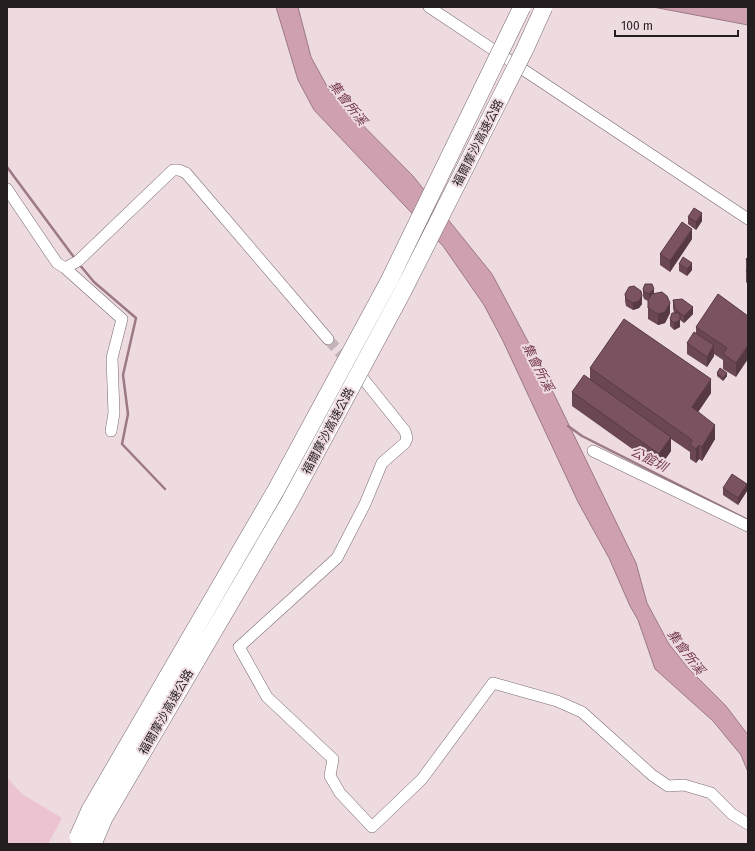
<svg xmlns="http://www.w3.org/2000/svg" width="755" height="851" viewBox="0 0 755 851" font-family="'Fira Sans','Noto Sans TC',sans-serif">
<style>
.green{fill:#ecc3d0}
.water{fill:#cfa0af;stroke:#9c7984}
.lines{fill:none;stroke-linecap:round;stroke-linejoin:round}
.stream{stroke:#9c7984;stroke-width:2.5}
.minor-tunnel{stroke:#c5b5ba;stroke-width:11;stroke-dasharray:11 5.5;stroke-linecap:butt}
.minor-casing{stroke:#796a6f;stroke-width:12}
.minor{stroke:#fff;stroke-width:11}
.highway-bridge-casing{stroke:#796a6f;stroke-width:18;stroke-linecap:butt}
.highway-bridge{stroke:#fff;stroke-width:17}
.wall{fill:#6a4753}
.shaded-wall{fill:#563943}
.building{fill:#7b5260;stroke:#563943}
.labels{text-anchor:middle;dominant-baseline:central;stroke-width:4;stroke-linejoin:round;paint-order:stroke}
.street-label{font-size:12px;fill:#241e20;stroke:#eddbe0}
.water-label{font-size:13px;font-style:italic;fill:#74374e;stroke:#eddbe0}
</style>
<rect width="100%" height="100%" fill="#eddbe0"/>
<path class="green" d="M 7,777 L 22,794 L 62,818 L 48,844 L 7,844 Z"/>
<path class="water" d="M 276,7 L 298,7 L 311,57 L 330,92 L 413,176 L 492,274 L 533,351 L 636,563 L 647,603 L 669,644 L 688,668 L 726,706 L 748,735 L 748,772 L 741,755 L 713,721 L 655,669 L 638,620 L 630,606 L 609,558 L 578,502 L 503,341 L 484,305 L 443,246 L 314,110 L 298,80 Z
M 653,7 L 748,7 L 748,25 Z"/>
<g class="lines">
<path class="stream" d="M 7,167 L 76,260
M 79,264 L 94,282 L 136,318 L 123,375 L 128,414 L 122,444 L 165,489
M 568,426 L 582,436 L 748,520"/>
<path class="minor-tunnel" d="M 328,339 L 349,363"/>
<defs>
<path id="minor" d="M 429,7 L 748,219
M 7,189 L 57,263 L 65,268 L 78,261 L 173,170 L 179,170 L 186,173 L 328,339
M 65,268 L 122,319 L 112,358 L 114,413 L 111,431
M 357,371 L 405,431 L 407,438 L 405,443 L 382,463 L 365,504 L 337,558 L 239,647 L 267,697 L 333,759 L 330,776 L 340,793 L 372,827 L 422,779 L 493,683 L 557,701 L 582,712 L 652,775 L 668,786 L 684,785 L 711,793 L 732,814 L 748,824
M 593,451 L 748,526"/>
</defs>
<use href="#minor" class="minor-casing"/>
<use href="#minor" class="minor"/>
<defs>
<path id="highway-bridge" d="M 78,837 L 90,810 L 276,490 L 389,281 L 522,7
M 93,844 L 104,818 L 290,501 L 403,291 L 525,49 L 544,7"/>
</defs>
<use href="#highway-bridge" class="highway-bridge-casing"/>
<use href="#highway-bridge" class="highway-bridge"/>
</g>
<path class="wall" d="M 688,217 L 702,221 L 696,230 L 688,224 Z
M 692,239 L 670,272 L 660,265 L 660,254 Z
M 748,257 L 748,284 L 746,282 L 746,259 Z
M 679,264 L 692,270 L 687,276 L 679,271 Z
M 643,289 L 654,294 L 670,313 L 665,323 L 658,325 L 648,319 L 648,301 L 644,299 L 643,296 Z
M 625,294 L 642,304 L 639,308 L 633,310 L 626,306 L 625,301 Z
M 673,300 L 693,314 L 684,323 L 680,320 L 680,327 L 674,330 L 670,326 L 670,319 L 674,313 L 673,308 Z
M 748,316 L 736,377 L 723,369 L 723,360 L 714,354 L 714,356 L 707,367 L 687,354 L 687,343 L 696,333 L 696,327 Z
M 590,368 L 711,393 L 698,412 L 715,439 L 702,461 L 699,459 L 696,463 L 690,459 L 690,452 L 671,439 L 671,451 L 659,468 L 572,406 L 572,392 L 590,380 Z
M 717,373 L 727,376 L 723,381 L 717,376 Z
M 723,488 L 747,491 L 738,505 L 723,495 Z"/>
<path class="shaded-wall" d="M 702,213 L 702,221 L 696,230 L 696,222 Z
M 692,229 L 692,239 L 670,272 L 670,261 Z
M 692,263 L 692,270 L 687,276 L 687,269 Z
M 654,289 L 654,297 L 649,301 L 649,294 Z
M 642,296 L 642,304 L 639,308 L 633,310 L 633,303 Z
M 670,303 L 670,313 L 665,323 L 658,325 L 658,314 Z
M 693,307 L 693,314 L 684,323 L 684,316 Z
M 680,315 L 680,327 L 674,330 L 674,323 Z
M 714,345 L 714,356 L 707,367 L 707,357 Z
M 748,345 L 748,359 L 736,377 L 736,363 Z
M 727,373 L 727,376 L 723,381 L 723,378 Z
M 711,379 L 711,393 L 692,421 L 692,407 Z
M 715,425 L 715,439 L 702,461 L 702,447 Z
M 671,437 L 671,451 L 659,468 L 659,454 Z
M 699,445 L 699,459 L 696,463 L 696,449 Z
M 747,484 L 747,491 L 738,505 L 738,498 Z"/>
<path class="building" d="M 694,208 L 702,213 L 696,222 L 688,217 Z
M 682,222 L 692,229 L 670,261 L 660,254 Z
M 683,257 L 692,263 L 687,269 L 679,264 Z
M 748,257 L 748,263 L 746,259 Z
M 748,268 L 748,273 L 746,271 Z
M 645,284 L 652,284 L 654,289 L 649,294 L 644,292 L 643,289 Z
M 634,286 L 641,291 L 642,296 L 639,301 L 633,303 L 626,299 L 625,294 L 629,287 Z
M 662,292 L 667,296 L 670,303 L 665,312 L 658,314 L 648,308 L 648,300 L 652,294 Z
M 718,294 L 748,316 L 748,345 L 736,363 L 723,354 L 727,348 L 696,327 Z
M 682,299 L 693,307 L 684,316 L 675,309 L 673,300 Z
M 672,313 L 678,313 L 680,315 L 680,320 L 674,323 L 670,319 Z
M 624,319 L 711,379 L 692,407 L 715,425 L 702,447 L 699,445 L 696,449 L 690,445 L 692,440 L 590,368 Z
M 694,332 L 714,345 L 707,357 L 687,343 Z
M 720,368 L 727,373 L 723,378 L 717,373 Z
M 584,375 L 671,437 L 659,454 L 572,392 Z
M 732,474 L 747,484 L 738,498 L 723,488 Z"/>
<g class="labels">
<g class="street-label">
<text transform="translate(478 143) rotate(-63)">福爾摩沙高速公路</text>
<text transform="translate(328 431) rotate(-62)">福爾摩沙高速公路</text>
<text transform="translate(166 712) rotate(-60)">福爾摩沙高速公路</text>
</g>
<g class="water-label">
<text transform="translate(348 103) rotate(52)">集會所溪</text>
<text transform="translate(538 367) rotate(63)">集會所溪</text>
<text transform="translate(649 459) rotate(27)">公館圳</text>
<text transform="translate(686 652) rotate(53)">集會所溪</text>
</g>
</g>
<rect width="755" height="851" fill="none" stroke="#241e20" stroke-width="16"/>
<path d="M615 30v6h123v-6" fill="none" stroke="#241e20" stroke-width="2"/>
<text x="621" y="30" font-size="12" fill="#241e20" stroke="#eddbe0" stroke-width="3" paint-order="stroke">100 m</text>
</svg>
